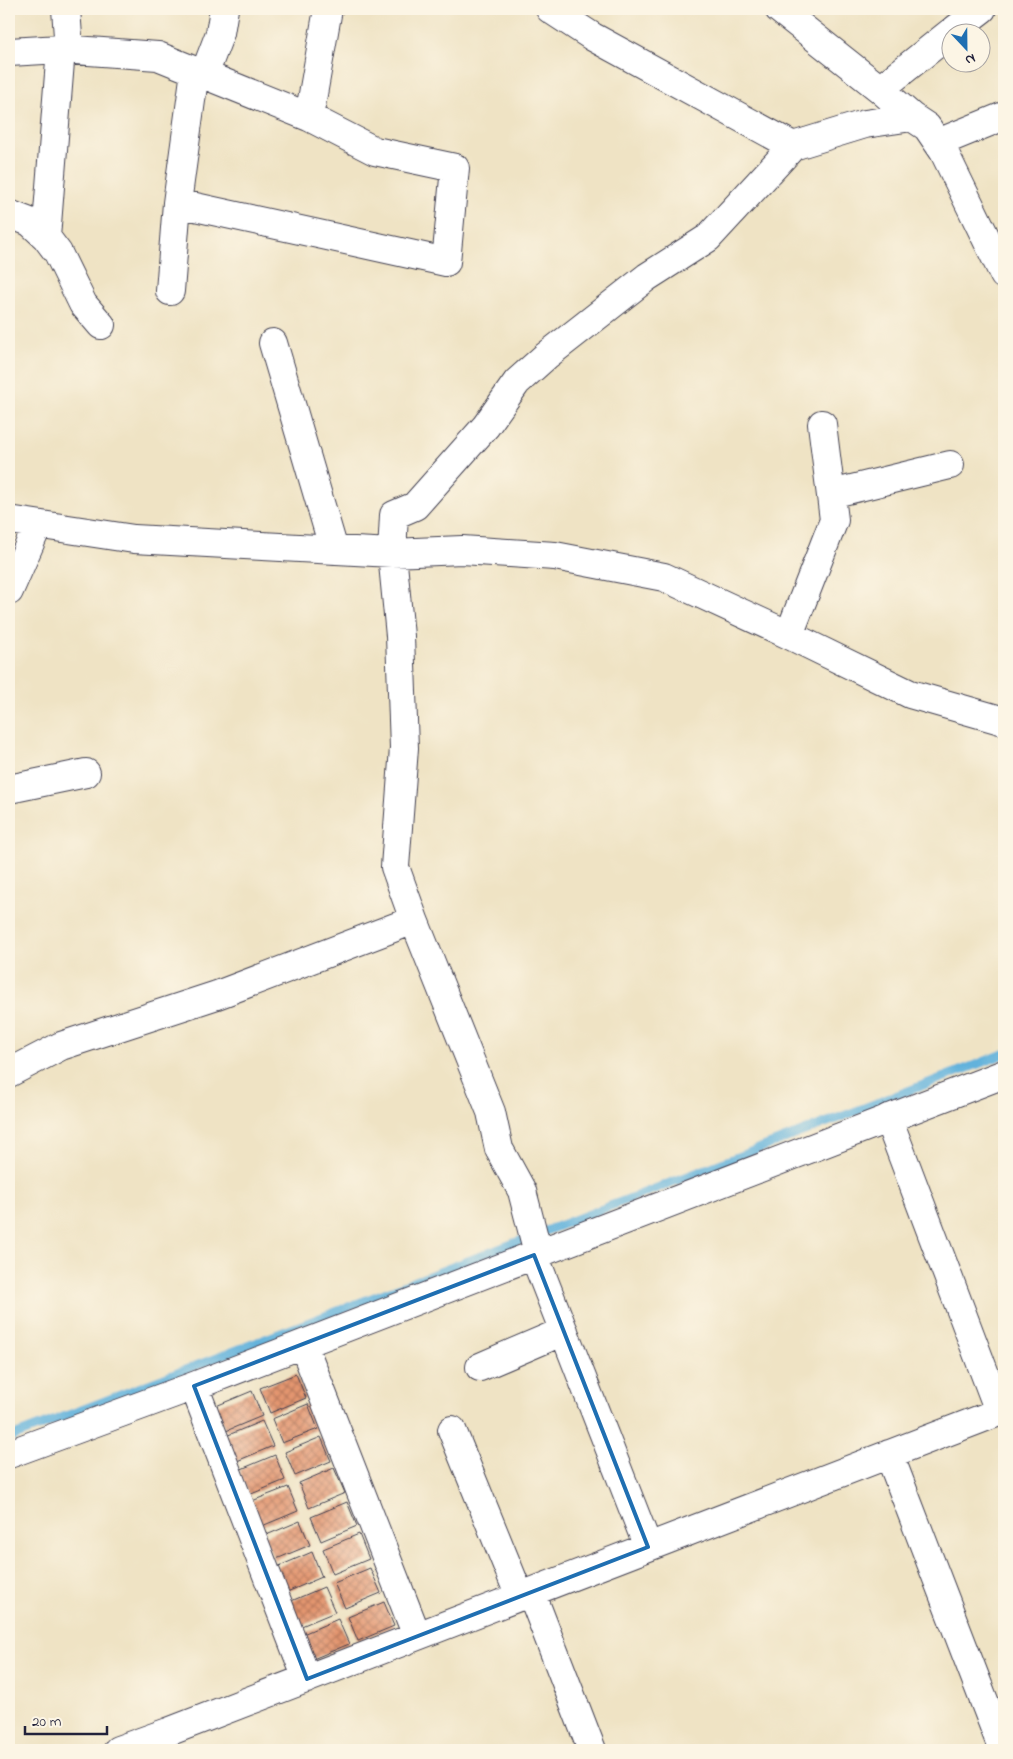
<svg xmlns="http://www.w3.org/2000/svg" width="1013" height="1759" viewBox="0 0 1013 1759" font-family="'Indie Flower',sans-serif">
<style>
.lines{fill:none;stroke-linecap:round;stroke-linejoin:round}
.stream{stroke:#62b2dc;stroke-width:9}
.building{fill:url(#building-cross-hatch)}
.minor-casing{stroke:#413f50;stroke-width:30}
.minor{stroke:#fff;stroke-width:28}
.marked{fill:none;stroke:#1f6fb2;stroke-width:4;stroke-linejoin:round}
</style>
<defs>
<pattern id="building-cross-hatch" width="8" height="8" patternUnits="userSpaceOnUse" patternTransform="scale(1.25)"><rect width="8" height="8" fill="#e3956f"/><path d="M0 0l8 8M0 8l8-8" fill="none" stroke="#b8795c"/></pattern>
</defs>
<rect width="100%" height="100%" fill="#fcf5e5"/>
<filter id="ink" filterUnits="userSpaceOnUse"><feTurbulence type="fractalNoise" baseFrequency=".02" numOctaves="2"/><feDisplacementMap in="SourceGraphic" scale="10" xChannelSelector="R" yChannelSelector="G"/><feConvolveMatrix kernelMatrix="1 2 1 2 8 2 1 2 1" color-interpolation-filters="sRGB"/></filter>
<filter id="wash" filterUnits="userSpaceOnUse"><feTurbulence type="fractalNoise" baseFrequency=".0096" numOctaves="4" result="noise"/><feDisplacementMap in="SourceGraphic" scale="20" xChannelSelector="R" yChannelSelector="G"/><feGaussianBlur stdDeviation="1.12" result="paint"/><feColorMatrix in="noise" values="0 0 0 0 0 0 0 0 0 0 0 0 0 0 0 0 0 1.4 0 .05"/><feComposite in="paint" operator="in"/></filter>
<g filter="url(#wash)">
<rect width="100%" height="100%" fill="#efe3c4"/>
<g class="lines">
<path class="stream" d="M 9,1438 L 1004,1054"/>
</g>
<g id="blocks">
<path class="building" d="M 296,1374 L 306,1398 L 270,1413 L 260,1388 Z
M 252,1391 L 262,1416 L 226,1431 L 216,1406 Z
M 308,1404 L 318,1429 L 282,1443 L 272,1419 Z
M 262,1421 L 273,1446 L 237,1461 L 226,1436 Z
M 321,1437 L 331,1461 L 295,1476 L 285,1452 Z
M 275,1455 L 285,1480 L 249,1495 L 239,1470 Z
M 334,1468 L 345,1493 L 309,1508 L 299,1483 Z
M 288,1487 L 298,1511 L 262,1526 L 252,1501 Z
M 347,1502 L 357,1526 L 321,1541 L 311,1517 Z
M 300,1521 L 310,1545 L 274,1560 L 264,1536 Z
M 359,1534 L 369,1559 L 333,1574 L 323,1549 Z
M 312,1552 L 322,1577 L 287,1592 L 277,1567 Z
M 370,1568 L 381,1593 L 345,1608 L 334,1583 Z
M 324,1587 L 335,1612 L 299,1627 L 289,1602 Z
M 384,1602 L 394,1626 L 358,1641 L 348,1617 Z
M 338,1619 L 349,1644 L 313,1659 L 303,1634 Z"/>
</g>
</g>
<g filter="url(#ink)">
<use href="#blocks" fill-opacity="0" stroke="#413f50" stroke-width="1"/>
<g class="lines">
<defs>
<path id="minor" d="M 66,9 L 69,50
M 550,9 L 593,37 L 793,146 L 865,124 L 912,117
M 779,9 L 880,89 L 912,117 L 927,127 L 944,152 L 1004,275
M 952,32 L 982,9
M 9,52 L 61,49 L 158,56 L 309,117 L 375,151 L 455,168 L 446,262 L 177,203
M 204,75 L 220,33 L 224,9
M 880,89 L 950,33
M 309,117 L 328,9
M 938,143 L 1004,116
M 9,214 L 30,222 L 46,237 L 58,253 L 83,304 L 101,325
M 46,237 L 61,49
M 170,291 L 177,203 L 195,71
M 273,343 L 334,550
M 831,494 L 950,465
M 9,520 L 134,539 L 392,553 L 462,550 L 555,556 L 664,577 L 789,635 L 910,694 L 1004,721
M 9,591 L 38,525
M 789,635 L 834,520 L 822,424
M 9,789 L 86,773
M 9,1073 L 61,1046 L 217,995 L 414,920
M 888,1118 L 999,1411
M 538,1253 L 522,1191 L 499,1149 L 491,1112 L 414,920 L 395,867 L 404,748 L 400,636 L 392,553 L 394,515 L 415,506 L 486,426 L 517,382 L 546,356 L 647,277 L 708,238 L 793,146
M 534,1255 L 648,1547
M 303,1344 L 417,1636
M 480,1367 L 564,1331
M 194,1386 L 307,1679
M 452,1430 L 520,1597
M 9,1454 L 194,1386 L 1004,1074
M 889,1454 L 1003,1750
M 531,1592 L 592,1750
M 118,1750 L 168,1732 L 1004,1410"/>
</defs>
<use href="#minor" class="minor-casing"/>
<use href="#minor" class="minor"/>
</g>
</g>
<path class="marked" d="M 534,1255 L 648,1547 L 307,1679 L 194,1386 Z"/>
<rect width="1013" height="1759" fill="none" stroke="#fcf5e5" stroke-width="30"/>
<g transform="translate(966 48) rotate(158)"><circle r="24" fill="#fcf5e5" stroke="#a5a1a1"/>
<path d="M0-4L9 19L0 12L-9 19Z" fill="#1f6fb2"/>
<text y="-8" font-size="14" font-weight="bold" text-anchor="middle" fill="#22223b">N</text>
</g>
<path d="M25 1726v8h82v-8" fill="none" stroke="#22223b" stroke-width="2.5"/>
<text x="32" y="1726" font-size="15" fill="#22223b" stroke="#fcf5e5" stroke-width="4" paint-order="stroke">20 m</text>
</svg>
